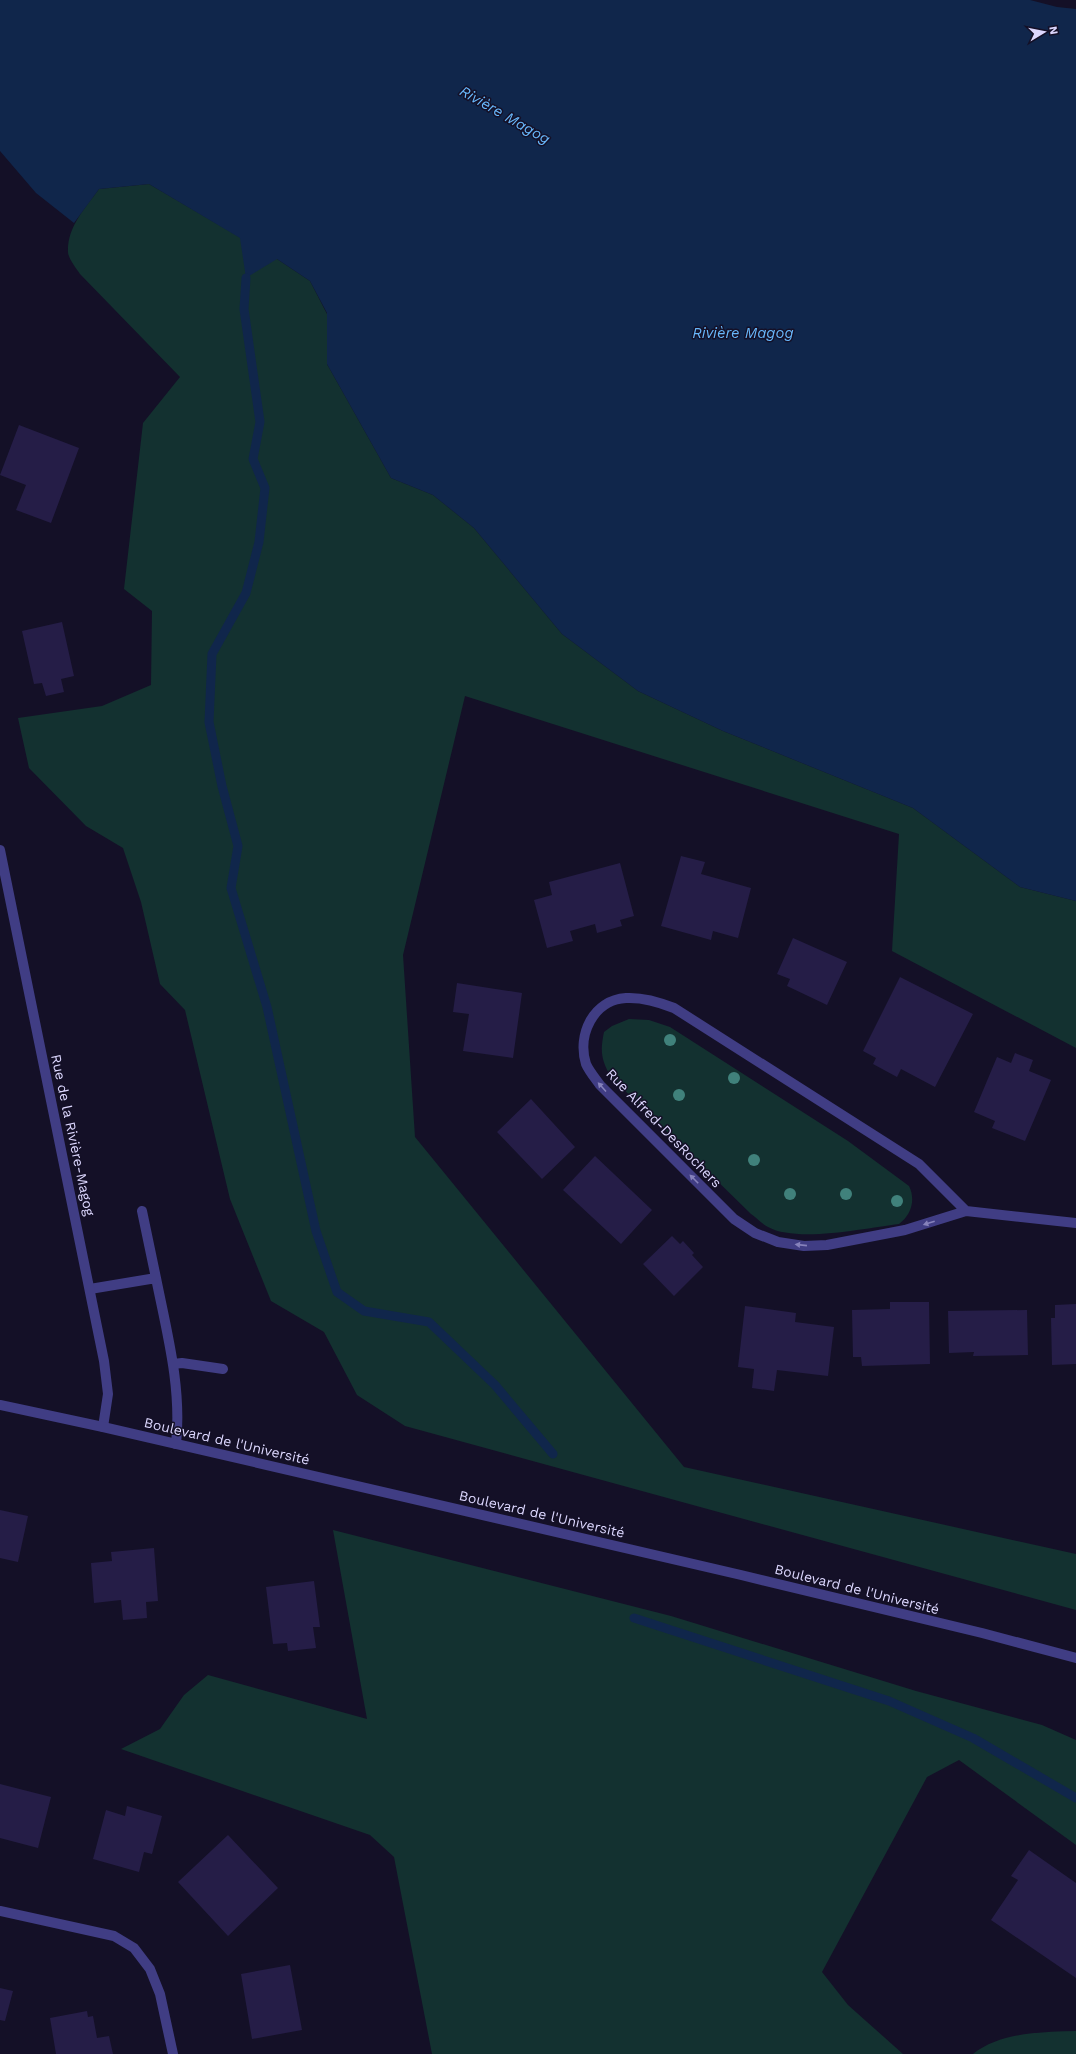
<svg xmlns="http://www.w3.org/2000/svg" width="1076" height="2054" viewBox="0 0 1076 2054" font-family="'Work Sans',sans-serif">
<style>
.green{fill:#133130}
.water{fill:#10264b}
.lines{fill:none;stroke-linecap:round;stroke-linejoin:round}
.stream{stroke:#10264b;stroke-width:9}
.building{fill:#251d47}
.service{stroke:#403d84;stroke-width:10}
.minor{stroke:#403d84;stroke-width:10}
.tertiary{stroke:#403d84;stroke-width:10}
.tree{fill:#40817b}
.oneway{fill:#8682bb}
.labels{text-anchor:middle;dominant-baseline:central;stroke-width:3;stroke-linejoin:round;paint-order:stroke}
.street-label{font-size:14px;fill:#dcd7fe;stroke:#141027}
.water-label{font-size:15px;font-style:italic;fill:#68b7fb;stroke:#141027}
</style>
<rect width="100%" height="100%" fill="#141027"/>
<path class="green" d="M 149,184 L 277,259 L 310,281 L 327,314 L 327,364 L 391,478 L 433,495 L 474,528 L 562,634 L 638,691 L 723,731 L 913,808 L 1020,887 L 1076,901 L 1076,1048 L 892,951 L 899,834 L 465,696 L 403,955 L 415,1137 L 684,1467 L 1076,1554 L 1076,1610 L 405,1426 L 357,1395 L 324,1332 L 271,1301 L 230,1199 L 185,1010 L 160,984 L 141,902 L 123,848 L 86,826 L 29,768 L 18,718 L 102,706 L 151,685 L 152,611 L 124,589 L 143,423 L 180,377 L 80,274 C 76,268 68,258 68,252 C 67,227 86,207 99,189 Z
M 629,1019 L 649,1020 L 670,1027 L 848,1141 L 909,1186 C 916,1200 911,1215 899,1224 C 866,1228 797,1243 768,1227 C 762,1224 757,1218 751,1214 L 611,1077 C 601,1060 600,1051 604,1032 L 612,1026 Z
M 333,1530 L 671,1616 L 916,1691 L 1042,1725 L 1076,1740 L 1076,1845 L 959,1760 L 927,1777 L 822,1972 L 848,2005 L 903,2054 L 432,2054 L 394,1857 L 370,1835 L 121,1749 L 160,1729 L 184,1695 L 208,1675 L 367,1719 Z
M 1076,2031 L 1076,2054 L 973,2054 C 1001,2032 1042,2032 1076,2031 Z"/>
<path class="water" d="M 0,0 L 1030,0 L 1057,7 L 1076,9 L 1076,901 L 1020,887 L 913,808 L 723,731 L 638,691 L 562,634 L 474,528 L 433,495 L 391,478 L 327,364 L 327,313 L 310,281 L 277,259 L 246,278 L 240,238 L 149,184 L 99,189 L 74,223 L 36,193 L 0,151 Z"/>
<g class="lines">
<path class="stream" d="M 246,278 L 244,309 L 260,422 L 253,459 L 265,488 L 259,542 L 246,593 L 212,654 L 209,722 L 222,786 L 238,846 L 231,888 L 267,1007 L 316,1231 L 337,1292 L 364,1311 L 429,1322 L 495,1385 L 553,1454
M 634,1618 L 889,1701 L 973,1738 L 1076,1798"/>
</g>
<path class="building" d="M 19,425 L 79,448 L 51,523 L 16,510 L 26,485 L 0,475 Z
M 62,622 L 74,676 L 61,679 L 64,692 L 46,696 L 42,683 L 34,684 L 22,631 Z
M 681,856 L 705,862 L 701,874 L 751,888 L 738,938 L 713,931 L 711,940 L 661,926 Z
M 620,863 L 634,916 L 620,920 L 622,926 L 597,933 L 595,924 L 570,931 L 573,941 L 547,948 L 534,900 L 552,895 L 549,882 Z
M 793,938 L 847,962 L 827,1005 L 787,986 L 790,979 L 777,974 Z
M 900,977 L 973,1014 L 935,1087 L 901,1069 L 897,1077 L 873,1064 L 876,1058 L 863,1051 Z
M 457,983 L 522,993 L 513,1058 L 463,1051 L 469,1014 L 453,1012 Z
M 1015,1053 L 1033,1060 L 1029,1071 L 1051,1080 L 1025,1141 L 992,1128 L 995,1121 L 974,1112 L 997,1057 L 1011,1063 Z
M 531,1099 L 575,1147 L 542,1179 L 497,1132 Z
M 595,1156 L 652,1210 L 621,1244 L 563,1190 Z
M 672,1236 L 680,1244 L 683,1241 L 694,1253 L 692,1255 L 703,1267 L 674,1296 L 643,1264 Z
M 890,1302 L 929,1302 L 930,1364 L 862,1366 L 861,1357 L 853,1357 L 852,1310 L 890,1309 Z
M 1076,1304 L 1076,1364 L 1052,1365 L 1051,1318 L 1055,1318 L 1055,1305 Z
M 745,1306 L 796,1313 L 795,1322 L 834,1327 L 828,1376 L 777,1370 L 774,1391 L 752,1388 L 754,1369 L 738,1367 Z
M 1027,1310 L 1028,1355 L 973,1356 L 974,1352 L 949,1353 L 948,1311 Z
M 0,1510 L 28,1516 L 18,1562 L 0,1558 Z
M 154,1548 L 158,1601 L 146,1602 L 147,1618 L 123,1620 L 121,1600 L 94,1603 L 91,1563 L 112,1561 L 111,1552 Z
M 314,1581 L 320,1627 L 313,1627 L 316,1648 L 288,1651 L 287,1643 L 273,1644 L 266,1587 Z
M 0,1784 L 51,1797 L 38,1848 L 0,1838 Z
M 127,1806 L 162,1816 L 152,1854 L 144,1852 L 139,1872 L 93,1859 L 106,1810 L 125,1816 Z
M 228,1835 L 278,1888 L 228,1936 L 178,1882 Z
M 1029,1850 L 1076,1883 L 1076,1978 L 991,1920 L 1018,1880 L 1011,1876 Z
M 290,1965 L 302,2030 L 252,2039 L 241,1974 Z
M 0,1988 L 13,1991 L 5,2021 L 0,2020 Z
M 87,2011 L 88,2017 L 93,2016 L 97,2038 L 109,2036 L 113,2054 L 56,2054 L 50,2018 Z"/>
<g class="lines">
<path class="service" d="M 142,1211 L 156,1278
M 90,1289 L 156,1278 C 167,1333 182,1388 176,1444
M 173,1364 L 182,1363 L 223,1369"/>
<path class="minor" d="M 0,850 L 104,1361 L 108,1394 L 103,1427
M 966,1211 L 919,1164 L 674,1008 C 659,1002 643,997 626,998 C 593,1000 577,1035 586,1064 C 589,1071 595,1078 600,1085 L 734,1219 L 755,1233 L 778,1242 L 804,1246 L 827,1245 L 905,1230 L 966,1211 L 1076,1223
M 0,1911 L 114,1936 L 134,1948 L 150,1969 L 160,1994 L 173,2054"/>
<path class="tertiary" d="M 0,1405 L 103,1427 L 741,1575 L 982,1633 L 1076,1658"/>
</g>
<g class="tree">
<circle cx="670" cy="1040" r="6"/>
<circle cx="734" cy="1078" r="6"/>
<circle cx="679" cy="1095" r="6"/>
<circle cx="754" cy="1160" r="6"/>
<circle cx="790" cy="1194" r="6"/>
<circle cx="846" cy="1194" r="6"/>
<circle cx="897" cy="1201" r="6"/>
</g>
<defs><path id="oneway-solid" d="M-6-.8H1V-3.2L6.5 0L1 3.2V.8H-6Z"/></defs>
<g class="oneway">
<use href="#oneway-solid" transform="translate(602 1087) rotate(-132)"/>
<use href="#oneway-solid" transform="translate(694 1179) rotate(-135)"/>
<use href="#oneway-solid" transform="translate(929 1223) rotate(162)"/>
<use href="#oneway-solid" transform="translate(801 1245) rotate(-174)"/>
</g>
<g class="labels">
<g class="street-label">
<text transform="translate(664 1128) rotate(46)">Rue Alfred-DesRochers</text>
<text transform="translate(73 1135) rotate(78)">Rue de la Rivière-Magog</text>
<text transform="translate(227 1441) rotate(13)">Boulevard de l'Université</text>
<text transform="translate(542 1514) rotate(13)">Boulevard de l'Université</text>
<text transform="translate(857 1589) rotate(14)">Boulevard de l'Université</text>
</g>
<g class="water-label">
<text transform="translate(505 115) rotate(30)">Rivière Magog</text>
<text x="743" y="333">Rivière Magog</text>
</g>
</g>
<g transform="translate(1044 32) rotate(80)" stroke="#141027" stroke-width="3" paint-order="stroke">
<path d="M0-3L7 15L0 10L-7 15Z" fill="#dcd7fe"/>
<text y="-6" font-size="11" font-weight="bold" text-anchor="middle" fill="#dcd7fe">N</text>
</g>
</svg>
